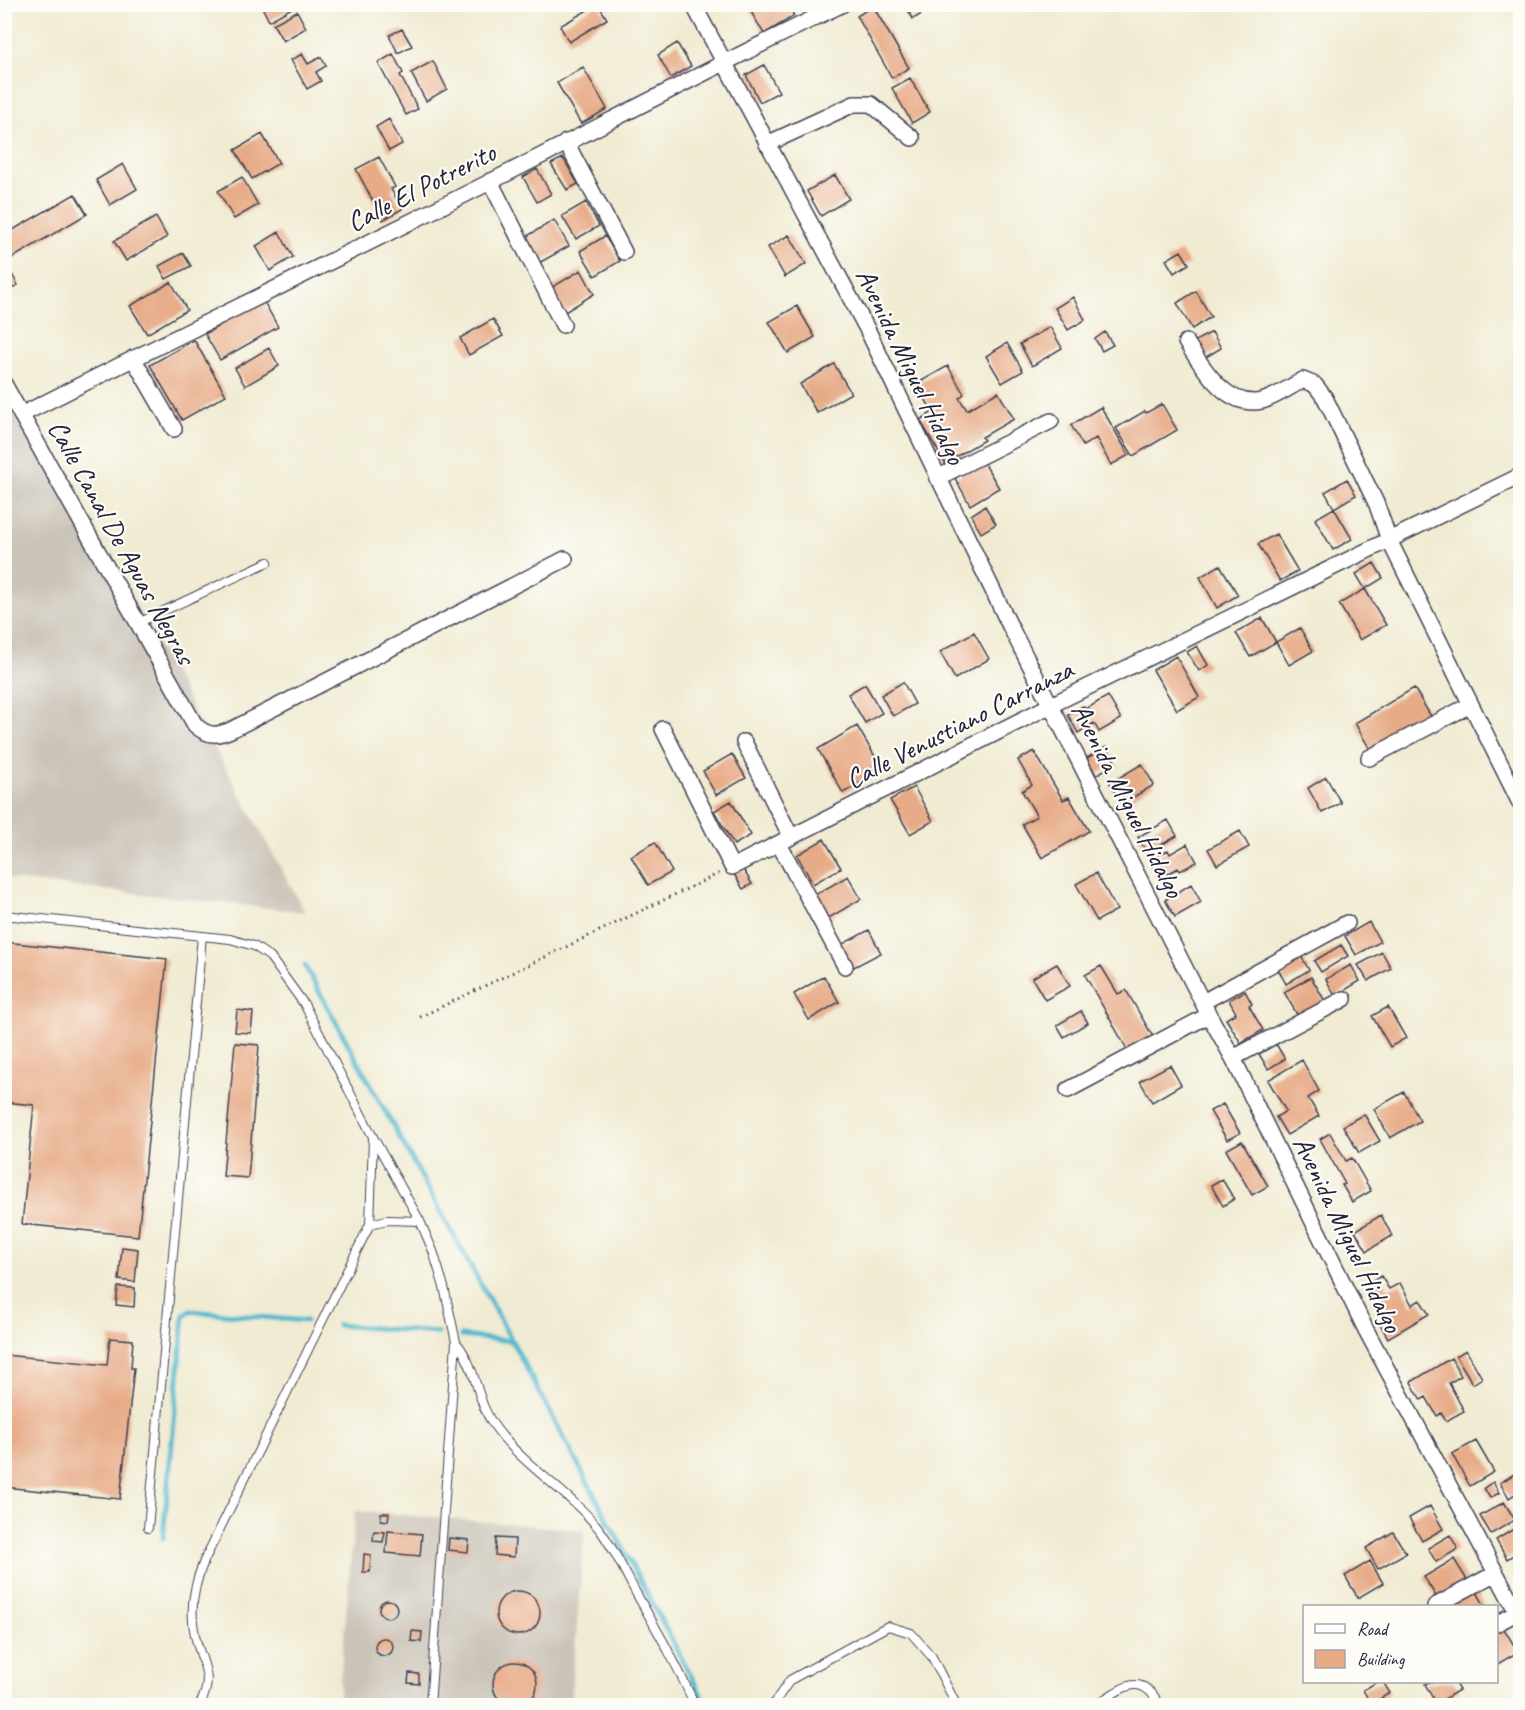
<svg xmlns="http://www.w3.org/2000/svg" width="1525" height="1710" viewBox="0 0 1525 1710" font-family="Caveat,sans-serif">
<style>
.industrial{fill:#cac3b8}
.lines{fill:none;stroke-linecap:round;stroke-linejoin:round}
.stream{stroke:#51b8cf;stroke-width:5}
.building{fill:#e7ab87}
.service-casing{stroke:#414052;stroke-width:10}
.minor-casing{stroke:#414052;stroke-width:18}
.path{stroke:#414052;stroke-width:3;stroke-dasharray:1.5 4.5;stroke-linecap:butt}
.service{stroke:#fff;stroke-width:8}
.minor{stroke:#fff;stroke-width:15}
.labels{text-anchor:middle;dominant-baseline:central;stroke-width:4.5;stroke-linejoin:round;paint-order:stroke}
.street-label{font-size:28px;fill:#22223b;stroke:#fdfcf7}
</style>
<rect width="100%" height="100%" fill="#fdfcf7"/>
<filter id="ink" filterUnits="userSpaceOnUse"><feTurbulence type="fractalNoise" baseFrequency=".0167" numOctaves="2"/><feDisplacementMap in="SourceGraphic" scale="12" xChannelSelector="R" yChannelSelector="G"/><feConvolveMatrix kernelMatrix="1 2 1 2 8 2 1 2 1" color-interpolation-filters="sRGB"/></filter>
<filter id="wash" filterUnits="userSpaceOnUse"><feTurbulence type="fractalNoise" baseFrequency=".008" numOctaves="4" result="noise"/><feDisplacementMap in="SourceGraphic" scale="24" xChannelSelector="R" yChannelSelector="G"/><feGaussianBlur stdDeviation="1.35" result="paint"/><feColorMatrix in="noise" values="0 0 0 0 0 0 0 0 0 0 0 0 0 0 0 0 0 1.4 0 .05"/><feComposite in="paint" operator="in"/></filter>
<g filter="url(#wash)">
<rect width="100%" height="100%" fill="#f0ebd2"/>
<path class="industrial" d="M 5,368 L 305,912 L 5,879 Z
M 355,1511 L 585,1530 L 570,1705 L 338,1706 Z"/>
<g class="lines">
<path class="stream" d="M 305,966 L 512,1341 L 707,1706
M 338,1325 L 437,1333
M 461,1336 L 512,1341
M 163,1538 L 184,1315 L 190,1311 L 306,1321"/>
</g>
<g id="blocks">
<path class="building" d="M 266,4 L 299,4 L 269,21 L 262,7 Z
M 598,4 L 607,19 L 569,42 L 560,26 Z
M 904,4 L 935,4 L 936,6 L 913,19 Z
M 942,4 L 961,4 L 946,13 Z
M 747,5 L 788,5 L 794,16 L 764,34 Z
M 873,6 L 909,68 L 892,78 L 857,16 Z
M 297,11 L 306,28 L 283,41 L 273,24 Z
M 402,29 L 412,46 L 398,53 L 389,35 Z
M 677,43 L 691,66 L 671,78 L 658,55 Z
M 302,54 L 308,64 L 321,57 L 326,66 L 316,72 L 321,81 L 307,89 L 291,60 Z
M 393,54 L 403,73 L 400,75 L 418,109 L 406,115 L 378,63 Z
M 433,61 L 447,89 L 426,101 L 411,73 Z
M 764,65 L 779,92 L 760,102 L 746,75 Z
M 583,67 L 607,109 L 581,124 L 557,83 Z
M 910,78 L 930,112 L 912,123 L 892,88 Z
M 389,119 L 402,144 L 389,151 L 376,127 Z
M 262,134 L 279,163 L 252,179 L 235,150 Z
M 379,157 L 395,187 L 391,189 L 402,209 L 383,220 L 356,169 Z
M 563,158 L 578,184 L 567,190 L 551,164 Z
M 123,164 L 137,189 L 110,205 L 96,180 Z
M 537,169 L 551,194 L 537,202 L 523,177 Z
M 835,175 L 849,199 L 821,216 L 807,191 Z
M 242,177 L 258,205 L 234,219 L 218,191 Z
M 75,194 L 87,214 L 4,263 L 4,235 Z
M 586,202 L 599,226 L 576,239 L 562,216 Z
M 156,217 L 167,237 L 126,261 L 114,241 Z
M 554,220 L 569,246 L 539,263 L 524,238 Z
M 279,232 L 293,257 L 270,271 L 256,246 Z
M 789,235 L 806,264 L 785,277 L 768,247 Z
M 605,236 L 620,261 L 595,276 L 580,251 Z
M 1181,251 L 1189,264 L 1174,273 L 1166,260 Z
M 183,253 L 191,266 L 166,279 L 159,266 Z
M 9,269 L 18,285 L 4,293 L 4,271 Z
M 581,270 L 594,294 L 565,312 L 551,288 Z
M 171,282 L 187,310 L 147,334 L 130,306 Z
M 1196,291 L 1211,317 L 1192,329 L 1177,303 Z
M 1073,297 L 1085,320 L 1068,330 L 1055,308 Z
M 263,300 L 278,327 L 220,360 L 205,334 Z
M 797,306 L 815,337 L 788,353 L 769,322 Z
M 493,319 L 503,336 L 469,355 L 460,338 Z
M 1050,327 L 1062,348 L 1032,366 L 1020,344 Z
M 1105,332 L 1113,345 L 1102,351 L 1095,339 Z
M 1212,332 L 1221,348 L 1203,359 L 1193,342 Z
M 194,340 L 226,395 L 182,420 L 150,365 Z
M 1007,343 L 1023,371 L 1002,383 L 986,356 Z
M 269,348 L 279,366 L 245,386 L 235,368 Z
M 834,364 L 851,393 L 817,413 L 800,384 Z
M 948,366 L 964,394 L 959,398 L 967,410 L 998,392 L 1014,419 L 982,437 L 984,440 L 945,463 L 920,420 L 933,412 L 916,384 Z
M 1162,404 L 1177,430 L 1133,456 L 1116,428 L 1145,411 L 1146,413 Z
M 1101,407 L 1129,455 L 1111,465 L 1096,438 L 1083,446 L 1071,425 Z
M 983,461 L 999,488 L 970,505 L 955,478 Z
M 1347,479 L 1356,495 L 1334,508 L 1325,492 Z
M 985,506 L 996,524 L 981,533 L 971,515 Z
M 1334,508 L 1352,539 L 1333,550 L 1315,519 Z
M 1276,534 L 1298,571 L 1280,581 L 1258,544 Z
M 1374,563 L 1383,578 L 1365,589 L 1356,574 Z
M 1220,565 L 1238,595 L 1217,608 L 1200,577 Z
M 1365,589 L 1386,625 L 1360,640 L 1339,604 Z
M 1262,618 L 1276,642 L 1250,657 L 1236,633 Z
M 1300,628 L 1313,651 L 1289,665 L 1276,642 Z
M 974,632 L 989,659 L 955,679 L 940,652 Z
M 1197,646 L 1208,665 L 1199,671 L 1187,652 Z
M 1176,656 L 1199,697 L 1177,710 L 1153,670 Z
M 903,682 L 915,704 L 893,716 L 881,695 Z
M 865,684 L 882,713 L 865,723 L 848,694 Z
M 1414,688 L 1432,718 L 1372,753 L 1355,723 Z
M 1108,696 L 1121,719 L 1099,732 L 1094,723 L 1078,733 L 1068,715 L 1083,706 L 1086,709 Z
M 857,726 L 883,770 L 843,793 L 818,749 Z
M 1106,747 L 1116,763 L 1096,775 L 1087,758 Z
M 1034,751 L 1063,800 L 1069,797 L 1089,831 L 1042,858 L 1022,824 L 1037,816 L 1022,791 L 1032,785 L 1018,760 Z
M 732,754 L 746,778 L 716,795 L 703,771 Z
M 1142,764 L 1154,785 L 1122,804 L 1110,783 Z
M 1326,777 L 1341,803 L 1322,813 L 1308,788 Z
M 914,787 L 933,821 L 910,834 L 890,800 Z
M 731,801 L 751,835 L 734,845 L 714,811 Z
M 1168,820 L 1177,836 L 1147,853 L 1138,837 Z
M 1240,831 L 1249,847 L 1217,865 L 1208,849 Z
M 824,839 L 841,868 L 813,884 L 797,855 Z
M 655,842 L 672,872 L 648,885 L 631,856 Z
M 1187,844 L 1197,862 L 1180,871 L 1178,868 L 1160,878 L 1150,860 L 1168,850 L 1170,854 Z
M 743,869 L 752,884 L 743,889 L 734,874 Z
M 1096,873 L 1117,910 L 1097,921 L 1076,884 Z
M 848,876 L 861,899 L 827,919 L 813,896 Z
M 1191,884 L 1201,902 L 1175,917 L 1165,900 Z
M 1369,922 L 1380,942 L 1356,955 L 1345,936 Z
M 869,930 L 881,953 L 852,968 L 841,945 Z
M 4,942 L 167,959 L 138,1236 L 22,1224 L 34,1105 L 4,1102 Z
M 1341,945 L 1348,956 L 1321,972 L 1314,961 Z
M 1299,952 L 1309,970 L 1286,984 L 1276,965 Z
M 1382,952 L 1391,968 L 1368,981 L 1358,965 Z
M 1057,964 L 1070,986 L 1045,1000 L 1032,978 Z
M 1351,965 L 1360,981 L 1335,996 L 1326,979 Z
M 1101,966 L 1118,994 L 1126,990 L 1153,1037 L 1128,1051 L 1085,975 Z
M 824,976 L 839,1002 L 809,1020 L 794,994 Z
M 1311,977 L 1325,1001 L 1298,1016 L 1284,992 Z
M 1245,991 L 1252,1004 L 1249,1006 L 1263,1030 L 1241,1043 L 1226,1019 L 1236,1013 L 1229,1000 Z
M 1388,1007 L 1406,1038 L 1390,1047 L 1372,1016 Z
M 237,1010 L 253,1012 L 251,1033 L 235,1032 Z
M 1081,1011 L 1088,1023 L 1064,1037 L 1057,1025 Z
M 235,1043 L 259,1045 L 248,1178 L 223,1176 Z
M 1276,1044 L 1285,1059 L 1268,1069 L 1259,1054 Z
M 1302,1060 L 1319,1091 L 1308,1098 L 1319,1116 L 1287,1135 L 1276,1117 L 1286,1111 L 1268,1080 Z
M 1170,1065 L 1181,1085 L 1152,1102 L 1140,1081 Z
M 1404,1092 L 1420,1121 L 1390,1138 L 1374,1109 Z
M 1223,1104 L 1240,1133 L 1227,1140 L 1210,1111 Z
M 1364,1114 L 1380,1141 L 1359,1153 L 1343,1126 Z
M 1330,1133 L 1346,1161 L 1352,1158 L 1371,1191 L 1352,1202 L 1342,1185 L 1345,1184 L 1320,1139 Z
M 1242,1141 L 1268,1186 L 1252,1195 L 1226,1150 Z
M 1222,1179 L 1234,1199 L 1223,1206 L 1211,1185 Z
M 1381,1215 L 1392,1236 L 1367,1251 L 1355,1231 Z
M 122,1247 L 138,1249 L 135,1282 L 119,1280 Z
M 1381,1276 L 1389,1289 L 1400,1283 L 1412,1305 L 1420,1300 L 1429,1314 L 1388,1338 L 1380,1324 L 1389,1318 L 1370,1283 Z
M 118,1287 L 135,1288 L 134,1307 L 116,1305 Z
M 110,1338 L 133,1340 L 131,1368 L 134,1368 L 120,1499 L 4,1487 L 4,1355 L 107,1365 Z
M 1466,1350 L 1482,1378 L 1473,1384 L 1456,1356 Z
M 1451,1358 L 1461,1376 L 1449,1383 L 1464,1411 L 1446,1421 L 1441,1413 L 1437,1416 L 1426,1397 L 1421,1400 L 1411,1382 Z
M 1476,1441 L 1494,1472 L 1470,1486 L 1452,1454 Z
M 1514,1474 L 1520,1484 L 1520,1491 L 1509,1498 L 1500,1483 Z
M 1493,1482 L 1499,1493 L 1490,1498 L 1484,1488 Z
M 1504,1502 L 1515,1520 L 1491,1534 L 1480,1516 Z
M 1430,1506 L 1443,1529 L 1422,1541 L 1409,1518 Z
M 381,1513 L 389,1513 L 388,1521 L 381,1520 Z
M 1520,1525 L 1520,1551 L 1507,1559 L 1496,1540 Z
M 374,1531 L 385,1532 L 383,1542 L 373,1541 Z
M 388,1531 L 422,1534 L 420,1556 L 386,1553 Z
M 1393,1532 L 1406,1553 L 1378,1569 L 1366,1548 Z
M 1450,1535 L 1458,1549 L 1436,1562 L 1428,1548 Z
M 449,1538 L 469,1540 L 468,1552 L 448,1550 Z
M 496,1538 L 515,1539 L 514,1557 L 495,1555 Z
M 364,1554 L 371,1555 L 370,1572 L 363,1572 Z
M 1454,1559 L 1467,1580 L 1437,1598 L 1424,1577 Z
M 1370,1561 L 1383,1583 L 1358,1598 L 1345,1576 Z
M 1475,1589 L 1485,1606 L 1446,1606 Z
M496 1613a22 22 0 1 1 44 0a22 22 0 1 1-44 0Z
M379 1609a9 9 0 1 1 18 0a9 9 0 1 1-18 0Z
M 1503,1627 L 1518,1652 L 1496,1665 L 1496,1631 Z
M 412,1631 L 422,1632 L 421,1642 L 411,1641 Z
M375 1647a9 9 0 1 1 18 0a9 9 0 1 1-18 0Z
M493 1684a22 22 0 1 1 44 0a22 22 0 1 1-44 0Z
M 409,1673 L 419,1674 L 419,1684 L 408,1683 Z
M 1377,1682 L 1383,1682 L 1390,1693 L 1371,1704 L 1363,1690 Z
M 1429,1682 L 1454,1682 L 1459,1690 L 1436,1704 L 1425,1684 Z"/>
</g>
</g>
<g filter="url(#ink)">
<use href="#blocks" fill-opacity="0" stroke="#414052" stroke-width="1.5"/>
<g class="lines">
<defs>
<path id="service" d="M 138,623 L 268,562
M 4,915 L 202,936
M 370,1224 L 373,1138
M 456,1342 C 478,1369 475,1398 493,1424 C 520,1464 570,1492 600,1530 C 614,1549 625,1572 636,1593 C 657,1630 678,1666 695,1706
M 148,1528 L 202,936 L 230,939 L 254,946 L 270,957 L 304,1004 L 373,1137 L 420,1221 L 433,1251 L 444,1287 L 456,1342 L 430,1706
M 4,1705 L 8,1706
M 199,1706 C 216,1676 201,1664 195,1635 C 189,1609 194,1585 204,1561 L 370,1224 L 387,1220 L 420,1221
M 772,1706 L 790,1680 L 888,1626 L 911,1633 L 932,1657 L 957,1706
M 1094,1706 C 1120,1690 1141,1668 1160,1706"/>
<path id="minor" d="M 693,4 L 867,329 L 1010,626 L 1209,1015 L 1233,1058 L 1366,1330 L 1520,1618
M 566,142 L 624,252
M 767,144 L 854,104 L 871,104 L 912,138
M 490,181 L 563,325
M 1186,342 C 1203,367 1226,409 1262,401 C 1276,397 1291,386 1303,380 L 1315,385 L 1325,398 L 1377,505 L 1389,540 L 1520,803
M 133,358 L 174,429
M 4,384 L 195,725 C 208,737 218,736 233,729 L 565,559
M 21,415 C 149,350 278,288 406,224 C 552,152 696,75 843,4
M 937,478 L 1051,421
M 663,729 L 732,867 L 1051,705 L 1520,476
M 744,742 L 791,837
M 1369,758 L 1470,705
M 779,844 L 845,966
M 1203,1002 L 1347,923
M 1233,1058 L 1344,999
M 1068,1090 L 1209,1015
M 1435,1606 L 1496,1573
M 1496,1624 L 1518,1612"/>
</defs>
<use href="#service" class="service-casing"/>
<use href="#minor" class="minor-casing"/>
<path class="path" d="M 420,1017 L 720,873"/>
<use href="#service" class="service"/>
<use href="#minor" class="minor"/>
</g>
</g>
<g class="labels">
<g class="street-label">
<text transform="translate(421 187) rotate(-27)">Calle El Potrerito</text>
<text transform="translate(911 366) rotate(64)">Avenida Miguel Hidalgo</text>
<text transform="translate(122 542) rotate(61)">Calle Canal De Aguas Negras</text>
<text transform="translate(959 724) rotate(-27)">Calle Venustiano Carranza</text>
<text transform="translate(1128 800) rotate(63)">Avenida Miguel Hidalgo</text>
<text transform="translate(1348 1234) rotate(64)">Avenida Miguel Hidalgo</text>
</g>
</g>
<rect width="1525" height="1710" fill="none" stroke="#fdfcf7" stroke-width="24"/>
<rect x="1303" y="1605" width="195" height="78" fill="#fdfcf7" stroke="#a5a5ac" stroke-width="1.5"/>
<rect x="1315" y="1624" width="30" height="9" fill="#ffffff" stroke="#a5a5ac" stroke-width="1.5"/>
<text x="1357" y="1635" font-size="18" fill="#22223b">Road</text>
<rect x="1315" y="1650" width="30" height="18" fill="#e7ab87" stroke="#a5a5ac" stroke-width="1.5"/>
<text x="1357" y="1665" font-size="18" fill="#22223b">Building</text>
</svg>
